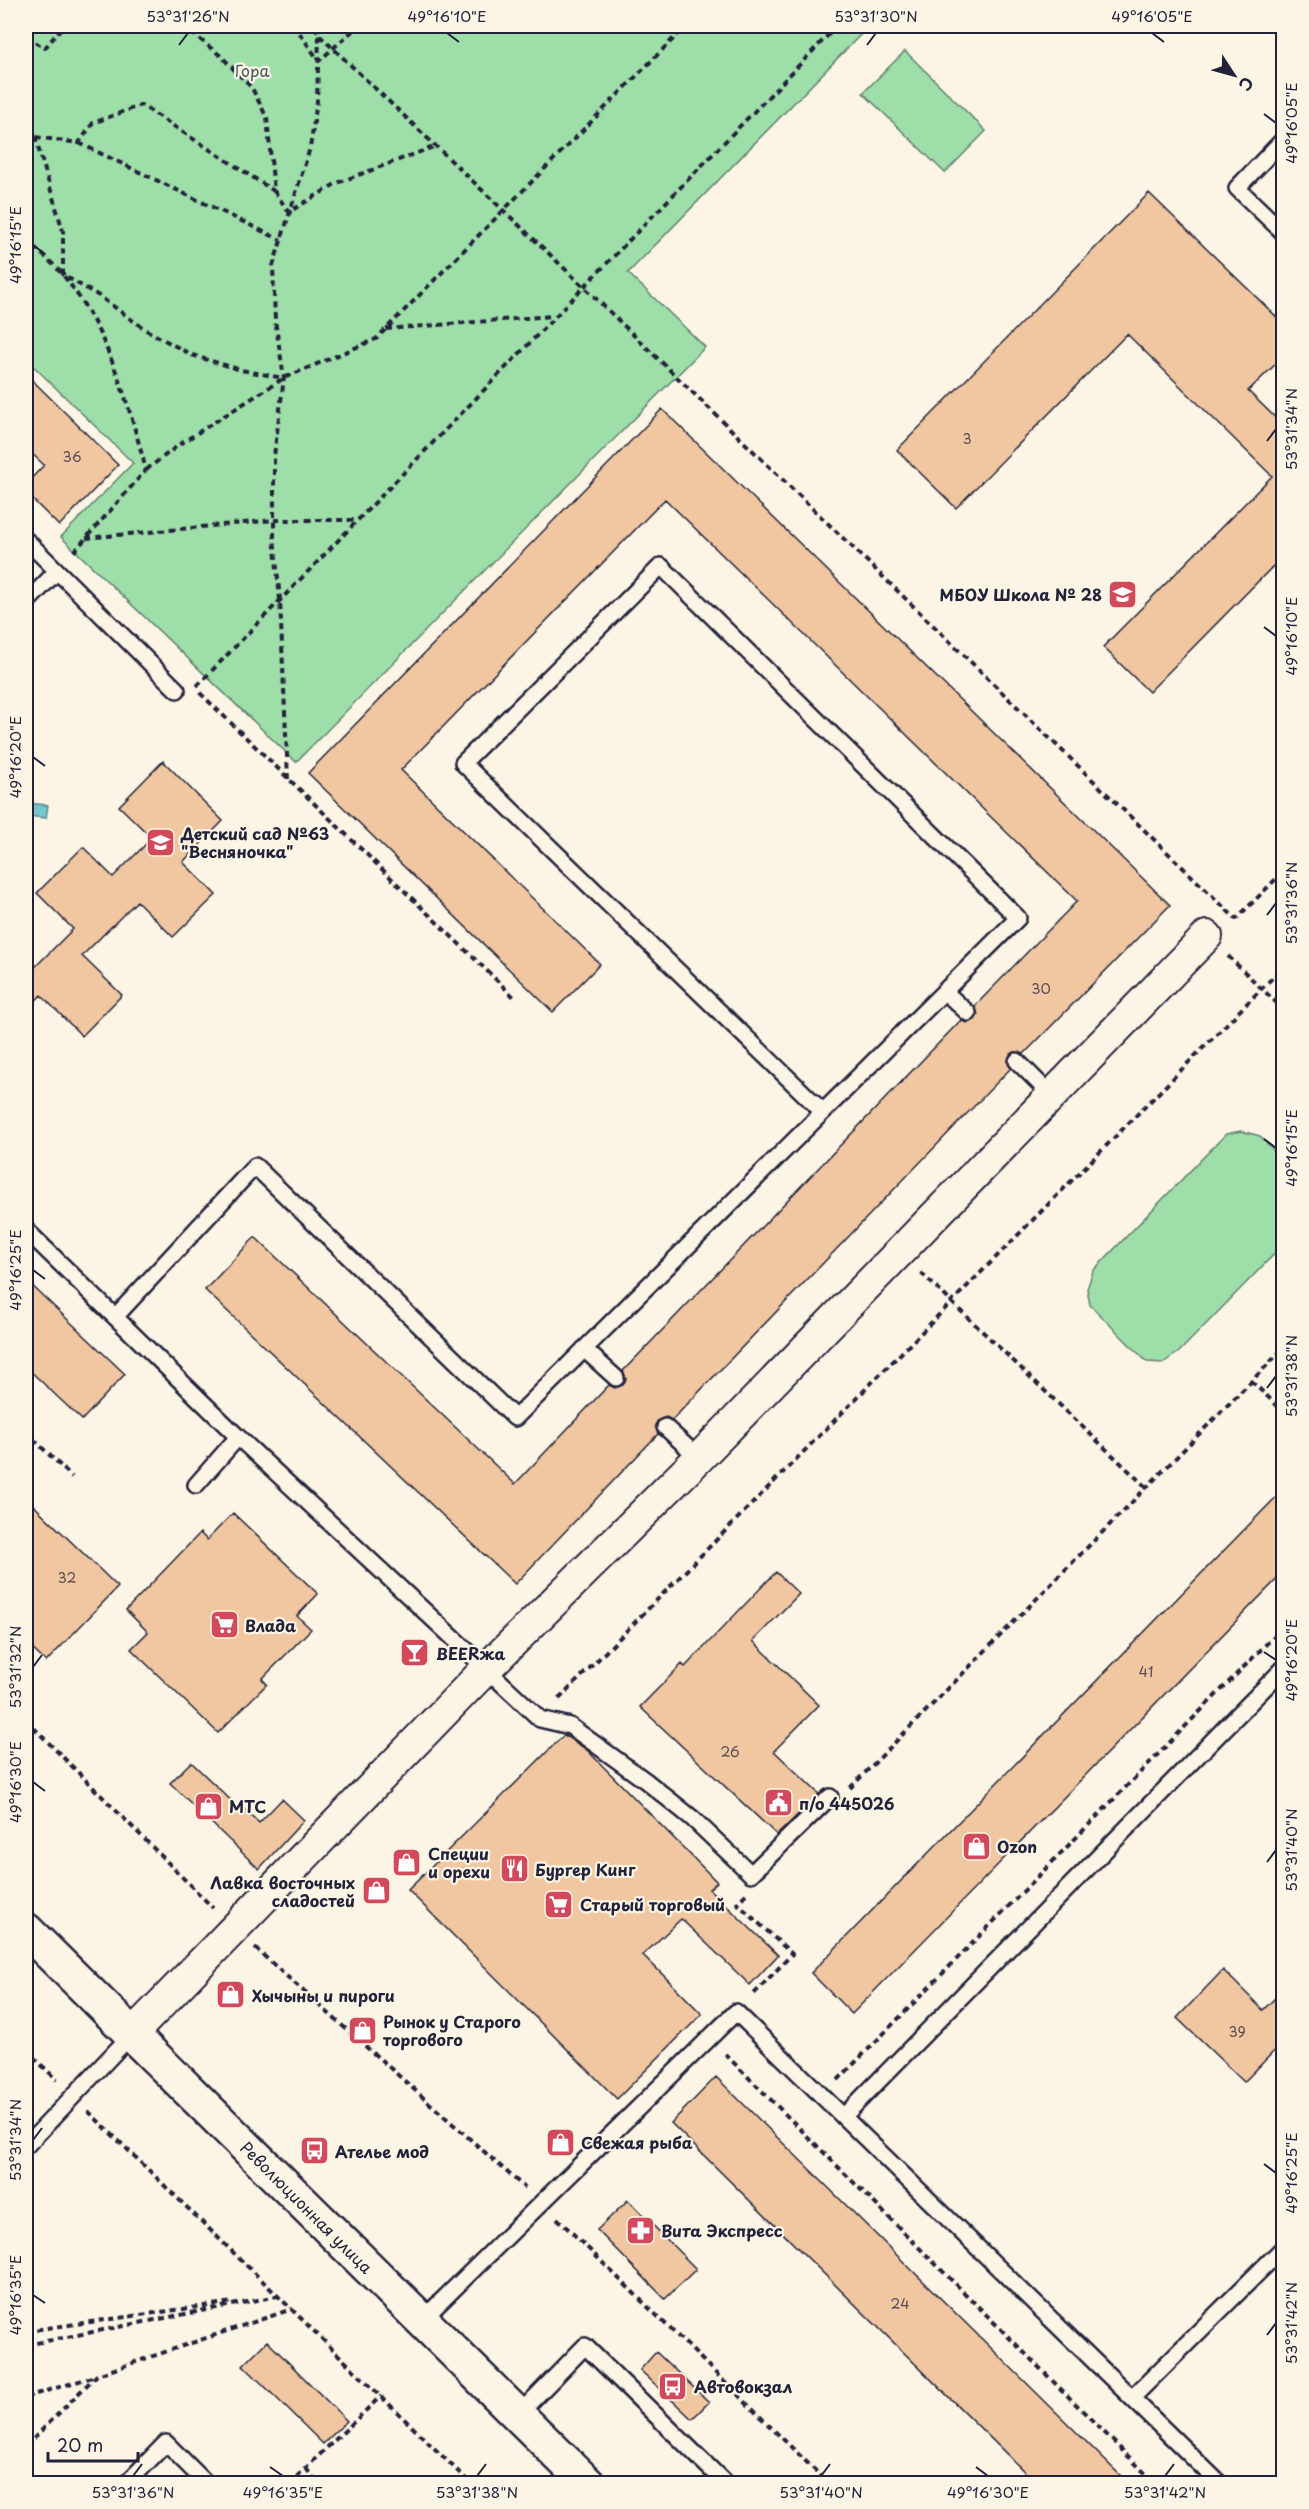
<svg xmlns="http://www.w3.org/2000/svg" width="1309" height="2509" viewBox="0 0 1309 2509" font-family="'Playpen Sans',sans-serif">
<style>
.green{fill:#9edea8;stroke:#608072;stroke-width:1.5}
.water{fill:#76c7cd;stroke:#548593;stroke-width:1.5}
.building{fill:#f0c7a0;stroke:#22223b;stroke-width:1.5}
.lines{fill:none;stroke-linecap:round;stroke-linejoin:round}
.lane-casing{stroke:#22223b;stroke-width:20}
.street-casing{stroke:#22223b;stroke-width:34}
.secondary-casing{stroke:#22223b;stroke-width:38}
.path{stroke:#22223b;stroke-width:4;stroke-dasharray:6 4.5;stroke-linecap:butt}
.lane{stroke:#fcf5e5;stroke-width:15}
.street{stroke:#fcf5e5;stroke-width:30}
.secondary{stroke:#fcf5e5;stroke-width:33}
.ticks{fill:none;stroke:#22223b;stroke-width:2}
.labels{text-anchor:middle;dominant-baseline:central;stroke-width:4.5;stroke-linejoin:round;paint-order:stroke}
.number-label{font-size:14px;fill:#564b54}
.park-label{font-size:16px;fill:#475a5c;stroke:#fcf5e5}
.poi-label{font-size:16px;font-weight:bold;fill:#22223b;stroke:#fcf5e5;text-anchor:start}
.street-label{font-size:16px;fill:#22223b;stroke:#fcf5e5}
.neatline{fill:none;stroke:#22223b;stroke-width:2}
.ticks-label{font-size:15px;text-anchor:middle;fill:#22223b}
</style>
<rect width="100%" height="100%" fill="#fcf5e5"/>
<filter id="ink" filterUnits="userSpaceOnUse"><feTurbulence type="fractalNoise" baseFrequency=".0167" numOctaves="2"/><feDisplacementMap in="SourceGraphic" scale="12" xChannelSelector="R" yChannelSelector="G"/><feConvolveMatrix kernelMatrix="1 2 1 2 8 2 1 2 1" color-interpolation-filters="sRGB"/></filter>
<g filter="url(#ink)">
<path class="green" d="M 26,26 L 869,26 L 628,273 L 705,347 L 296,762 L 61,537 L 133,463 L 26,359 Z
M 905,51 L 986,131 L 945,173 L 863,93 Z
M 1241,1131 L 1260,1136 L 1283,1160 L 1283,1245 L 1179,1352 L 1163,1363 L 1147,1362 L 1090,1305 L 1087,1289 L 1093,1271 L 1226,1134 Z"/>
<path class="water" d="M 26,803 L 48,805 L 46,818 L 26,816 Z"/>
<path class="building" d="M 1149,193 L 1284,324 L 1284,356 L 1248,391 L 1284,426 L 1284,555 L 1149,692 L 1103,647 L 1272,476 L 1127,334 L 956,508 L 897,450 Z
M 26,374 L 118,465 L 59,526 L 26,493 L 26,484 L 44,465 L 26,448 Z
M 662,409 L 1170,905 L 1024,1054 L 1015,1052 L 1010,1055 L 1008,1063 L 1011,1068 L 672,1420 L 666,1417 L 658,1420 L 655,1425 L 658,1434 L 515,1584 L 205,1290 L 255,1237 L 515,1484 L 609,1385 L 615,1388 L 623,1385 L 626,1379 L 623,1371 L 961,1020 L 966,1023 L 975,1020 L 978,1015 L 975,1006 L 1077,901 L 665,499 L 401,770 L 600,964 L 553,1012 L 308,773 Z
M 163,761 L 223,821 L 183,862 L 216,895 L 173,937 L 137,901 L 82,956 L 122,995 L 82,1036 L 41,995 L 26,1011 L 26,976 L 73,929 L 37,893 L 83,847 L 113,877 L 152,838 L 119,806 Z
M 26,1280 L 125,1374 L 82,1420 L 26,1367 Z
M 1284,1489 L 1284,1572 L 852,2014 L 811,1973 Z
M 26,1498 L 118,1587 L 46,1662 L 26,1643 Z
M 233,1513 L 318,1594 L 297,1616 L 311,1629 L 262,1679 L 267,1684 L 218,1733 L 131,1649 L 148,1632 L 126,1610 L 200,1533 L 207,1540 Z
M 776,1572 L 799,1594 L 753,1641 L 819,1705 L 774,1751 L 819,1794 L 777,1835 L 640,1707 L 682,1664 L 685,1667 Z
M 564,1735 L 586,1749 L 717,1882 L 709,1889 L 778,1955 L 750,1985 L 681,1919 L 643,1955 L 702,2014 L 617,2099 L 408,1890 Z
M 191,1762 L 238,1807 L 240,1805 L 259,1823 L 282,1799 L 304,1820 L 259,1869 L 170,1783 Z
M 1223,1970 L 1263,2010 L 1284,1989 L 1284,2041 L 1244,2082 L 1177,2018 Z
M 716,2077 L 1129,2484 L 1037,2484 L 671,2123 Z
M 628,2200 L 696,2269 L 665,2299 L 597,2230 Z
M 267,2341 L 347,2421 L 323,2444 L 243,2365 Z
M 656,2352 L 709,2402 L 692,2419 L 640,2370 Z"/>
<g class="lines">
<defs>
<path id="lane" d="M 1284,139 L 1237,188 L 1284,233
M 26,540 L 177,690
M 26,603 L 57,571
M 944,991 L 968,1013
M 1017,1061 L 1052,1096
M 26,1230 L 238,1437 L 540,1719 L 570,1726 L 646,1781 L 692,1818 L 751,1874 L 830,1797
M 115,1317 L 255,1166 L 515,1418 L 1018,918 L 661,566 L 463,763 L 822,1111
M 584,1349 L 616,1378
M 665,1427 L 699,1458
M 196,1485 L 238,1437
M 844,2116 L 1284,1668
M 26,2146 L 132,2034
M 421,2321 L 736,2012 L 1220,2484
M 1133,2397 L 1284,2247
M 518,2415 L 585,2346 L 726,2484
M 126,2484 L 166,2443 L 207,2484"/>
<path id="street" d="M 132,2034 L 486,1669 L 699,1458 L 1207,936"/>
<path id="secondary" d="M 26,1930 L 588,2484"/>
</defs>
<use href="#lane" class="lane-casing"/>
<use href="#street" class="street-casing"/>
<use href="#secondary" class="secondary-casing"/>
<path class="path" d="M 183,26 L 221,56 L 252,88 L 267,118 L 274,191 L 289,212 L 337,183 L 436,146
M 292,26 L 301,35 L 319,61 L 358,26
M 315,26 L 319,35 L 583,286 L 1236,919 L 1284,871
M 26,37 L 45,48 L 63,26
M 26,133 L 35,137 L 79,143 L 93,123 L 141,105 L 274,191
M 35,137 L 63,231 L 63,275 L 99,296 L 146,330 L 192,355 L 241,370 L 283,378
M 79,143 L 281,240
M 26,240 C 38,251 52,262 63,275 C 108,331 128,402 146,470 L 72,554
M 386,329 L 552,316
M 146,470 L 180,444 L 284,378 L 376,339 L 686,26
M 86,538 L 274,520 L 356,520
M 197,686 L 837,26
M 200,693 L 514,997
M 288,779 L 280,600 L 274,537 L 274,456 L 284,378 L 275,320 L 273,266 L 310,148 L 317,101 L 319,35
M 1228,956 L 1284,1010
M 921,1273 L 1147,1488
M 1251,1381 L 1284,1412
M 26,1432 L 72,1477
M 559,1699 L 1284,966
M 26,1720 L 213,1908
M 850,1788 L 1284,1348
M 746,1894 L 737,1903 L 792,1954 L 752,1996
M 255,1948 L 525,2188
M 26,2050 L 57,2080
M 725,2054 L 1156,2484
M 838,2080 L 1284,1626
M 88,2111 L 471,2484
M 557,2218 L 829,2484
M 26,2331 L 233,2302
M 26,2345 L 278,2296
M 26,2397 L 96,2376
M 26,2446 L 97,2375 L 292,2309
M 306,2468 L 317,2484
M 289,2484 L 381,2396"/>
<use href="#lane" class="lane"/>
<use href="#street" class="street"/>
<use href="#secondary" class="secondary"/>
</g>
</g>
<path class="ticks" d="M 447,33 L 459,42M 1152,33 L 1164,42M 179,45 L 188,33M 867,45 L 876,33M 1264,114 L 1276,123M 33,245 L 45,254M 1267,441 L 1276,429M 1264,627 L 1276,636M 33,757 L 45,766M 1267,915 L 1276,903M 1264,1139 L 1276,1148M 33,1270 L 45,1279M 1267,1388 L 1276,1376M 1264,1652 L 1276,1660M 33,1667 L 42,1655M 33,1782 L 45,1791M 1267,1862 L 1276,1850M 33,2140 L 42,2128M 1264,2164 L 1276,2173M 33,2295 L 45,2303M 1267,2335 L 1276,2323M 270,2467 L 283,2476M 976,2467 L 988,2476M 133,2476 L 142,2464M 477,2476 L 486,2464M 821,2476 L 830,2464M 1165,2476 L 1174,2464"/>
<defs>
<symbol id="school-square" viewBox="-11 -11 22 22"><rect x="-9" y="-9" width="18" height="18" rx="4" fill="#d1495b" stroke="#fcf5e5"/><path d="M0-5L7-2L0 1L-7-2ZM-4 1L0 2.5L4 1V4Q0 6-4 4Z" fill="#fff"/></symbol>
<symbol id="supermarket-square" viewBox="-11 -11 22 22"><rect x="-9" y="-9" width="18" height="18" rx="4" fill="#d1495b" stroke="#fcf5e5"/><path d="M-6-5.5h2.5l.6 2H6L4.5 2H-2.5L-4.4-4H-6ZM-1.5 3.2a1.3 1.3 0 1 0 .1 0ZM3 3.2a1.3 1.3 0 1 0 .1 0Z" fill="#fff"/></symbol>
<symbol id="bar-square" viewBox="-11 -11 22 22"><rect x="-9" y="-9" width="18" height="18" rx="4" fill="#d1495b" stroke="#fcf5e5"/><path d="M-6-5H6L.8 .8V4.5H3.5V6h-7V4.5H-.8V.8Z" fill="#fff"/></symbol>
<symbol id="civic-square" viewBox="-11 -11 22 22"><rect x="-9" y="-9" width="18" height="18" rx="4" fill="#d1495b" stroke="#fcf5e5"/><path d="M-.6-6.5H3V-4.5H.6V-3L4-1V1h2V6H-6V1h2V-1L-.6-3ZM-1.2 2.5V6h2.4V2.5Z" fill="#fff"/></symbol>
<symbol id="shop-square" viewBox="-11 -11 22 22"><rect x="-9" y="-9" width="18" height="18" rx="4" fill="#d1495b" stroke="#fcf5e5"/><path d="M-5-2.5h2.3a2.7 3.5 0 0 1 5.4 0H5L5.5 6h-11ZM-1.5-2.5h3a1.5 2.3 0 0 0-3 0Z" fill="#fff"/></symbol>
<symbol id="restaurant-square" viewBox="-11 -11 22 22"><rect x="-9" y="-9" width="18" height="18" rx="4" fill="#d1495b" stroke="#fcf5e5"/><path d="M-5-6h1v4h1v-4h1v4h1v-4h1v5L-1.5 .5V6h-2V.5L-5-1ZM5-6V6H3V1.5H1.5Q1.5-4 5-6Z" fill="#fff"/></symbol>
<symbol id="bus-square" viewBox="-11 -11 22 22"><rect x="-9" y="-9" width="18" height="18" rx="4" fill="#d1495b" stroke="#fcf5e5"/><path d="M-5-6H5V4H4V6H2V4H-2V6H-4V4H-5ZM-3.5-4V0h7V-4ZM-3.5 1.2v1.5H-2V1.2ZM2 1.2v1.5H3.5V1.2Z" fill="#fff"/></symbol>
<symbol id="pharmacy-square" viewBox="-11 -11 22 22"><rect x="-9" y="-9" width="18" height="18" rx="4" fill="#d1495b" stroke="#fcf5e5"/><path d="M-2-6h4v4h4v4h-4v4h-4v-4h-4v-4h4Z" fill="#fff"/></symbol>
</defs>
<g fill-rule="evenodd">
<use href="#school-square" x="1106" y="578" width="33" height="33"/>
<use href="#school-square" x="144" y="826" width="33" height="33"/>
<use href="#supermarket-square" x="208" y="1608" width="33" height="33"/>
<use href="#bar-square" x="398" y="1636" width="33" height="33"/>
<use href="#civic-square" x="762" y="1786" width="33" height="33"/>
<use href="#shop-square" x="192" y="1790" width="33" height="33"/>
<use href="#shop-square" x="960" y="1830" width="33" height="33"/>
<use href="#shop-square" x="390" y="1846" width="33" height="33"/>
<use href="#restaurant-square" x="498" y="1852" width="33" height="33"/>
<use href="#shop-square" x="360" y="1874" width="33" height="33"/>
<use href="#supermarket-square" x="542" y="1888" width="33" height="33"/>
<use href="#shop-square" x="214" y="1978" width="33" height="33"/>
<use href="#shop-square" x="346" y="2014" width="33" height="33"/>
<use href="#shop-square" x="544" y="2126" width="33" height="33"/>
<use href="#bus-square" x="298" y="2134" width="33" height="33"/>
<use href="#pharmacy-square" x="624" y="2214" width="33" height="33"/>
<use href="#bus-square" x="656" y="2370" width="33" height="33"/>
</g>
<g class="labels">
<g class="number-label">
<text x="967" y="438">3</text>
<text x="72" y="456">36</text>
<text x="1041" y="988">30</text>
<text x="67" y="1577">32</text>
<text x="1146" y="1671">41</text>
<text x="730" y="1751">26</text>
<text x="1237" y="2031">39</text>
<text x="900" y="2303">24</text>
</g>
<g class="park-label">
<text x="252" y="70">Гора</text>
</g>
<g class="poi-label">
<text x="1102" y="594" text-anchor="end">МБОУ Школа № 28</text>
<text x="181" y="833">Детский сад №63<tspan x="181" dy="18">"Весняночка"</tspan></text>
<text x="245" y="1625">Влада</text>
<text x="436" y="1653">BEERжа</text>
<text x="799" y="1803">п/о 445026</text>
<text x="229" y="1806">МТС</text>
<text x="997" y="1846">Ozon</text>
<text x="428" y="1853">Специи<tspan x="428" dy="18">и орехи</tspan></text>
<text x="535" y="1869">Бургер Кинг</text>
<text x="355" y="1882" text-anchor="end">Лавка восточных<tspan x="355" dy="18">сладостей</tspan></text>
<text x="580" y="1904">Старый торговый</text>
<text x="252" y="1995">Хычыны и пироги</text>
<text x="383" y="2021">Рынок у Старого<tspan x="383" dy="18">торгового</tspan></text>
<text x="581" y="2142">Свежая рыба</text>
<text x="335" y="2151">Ателье мод</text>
<text x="661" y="2230">Вита Экспресс</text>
<text x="694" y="2386">Автовокзал</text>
</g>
<g class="street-label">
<text transform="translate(307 2207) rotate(45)">Революционная улица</text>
</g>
</g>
<rect width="1309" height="2509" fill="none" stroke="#fcf5e5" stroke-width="66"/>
<g transform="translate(1234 75) rotate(126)" stroke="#fcf5e5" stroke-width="4.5" paint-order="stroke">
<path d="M0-4.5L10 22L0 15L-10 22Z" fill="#22223b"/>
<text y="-9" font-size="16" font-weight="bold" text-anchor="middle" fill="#22223b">С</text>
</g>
<path d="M48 2452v9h90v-9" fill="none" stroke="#22223b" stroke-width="3"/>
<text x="57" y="2452" font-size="18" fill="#22223b" stroke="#fcf5e5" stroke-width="4.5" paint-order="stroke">20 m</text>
<rect x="33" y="33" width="1243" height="2443" class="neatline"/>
<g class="ticks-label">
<text x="188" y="22">53°31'26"N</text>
<text x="447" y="22">49°16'10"E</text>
<text x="876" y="22">53°31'30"N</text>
<text x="1152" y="22">49°16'05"E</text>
<text transform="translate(1292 123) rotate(-90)" y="5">49°16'05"E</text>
<text transform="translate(16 245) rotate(-90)" y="5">49°16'15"E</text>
<text transform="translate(1292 429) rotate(-90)" y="5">53°31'34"N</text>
<text transform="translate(1292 636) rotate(-90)" y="5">49°16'10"E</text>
<text transform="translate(16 757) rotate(-90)" y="5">49°16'20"E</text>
<text transform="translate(1292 903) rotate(-90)" y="5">53°31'36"N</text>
<text transform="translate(1292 1148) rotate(-90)" y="5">49°16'15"E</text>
<text transform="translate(16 1270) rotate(-90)" y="5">49°16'25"E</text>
<text transform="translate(1292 1376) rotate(-90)" y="5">53°31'38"N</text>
<text transform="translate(1292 1660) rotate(-90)" y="5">49°16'20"E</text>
<text transform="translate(16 1667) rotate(-90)" y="5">53°31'32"N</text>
<text transform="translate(16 1782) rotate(-90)" y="5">49°16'30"E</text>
<text transform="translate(1292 1850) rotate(-90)" y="5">53°31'40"N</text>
<text transform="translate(16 2140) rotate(-90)" y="5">53°31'34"N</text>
<text transform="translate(1292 2173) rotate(-90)" y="5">49°16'25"E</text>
<text transform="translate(16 2295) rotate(-90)" y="5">49°16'35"E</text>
<text transform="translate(1292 2323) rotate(-90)" y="5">53°31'42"N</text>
<text x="133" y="2498">53°31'36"N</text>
<text x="283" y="2498">49°16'35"E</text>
<text x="477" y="2498">53°31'38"N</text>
<text x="821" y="2498">53°31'40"N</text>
<text x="988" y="2498">49°16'30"E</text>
<text x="1165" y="2498">53°31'42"N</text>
</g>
</svg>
